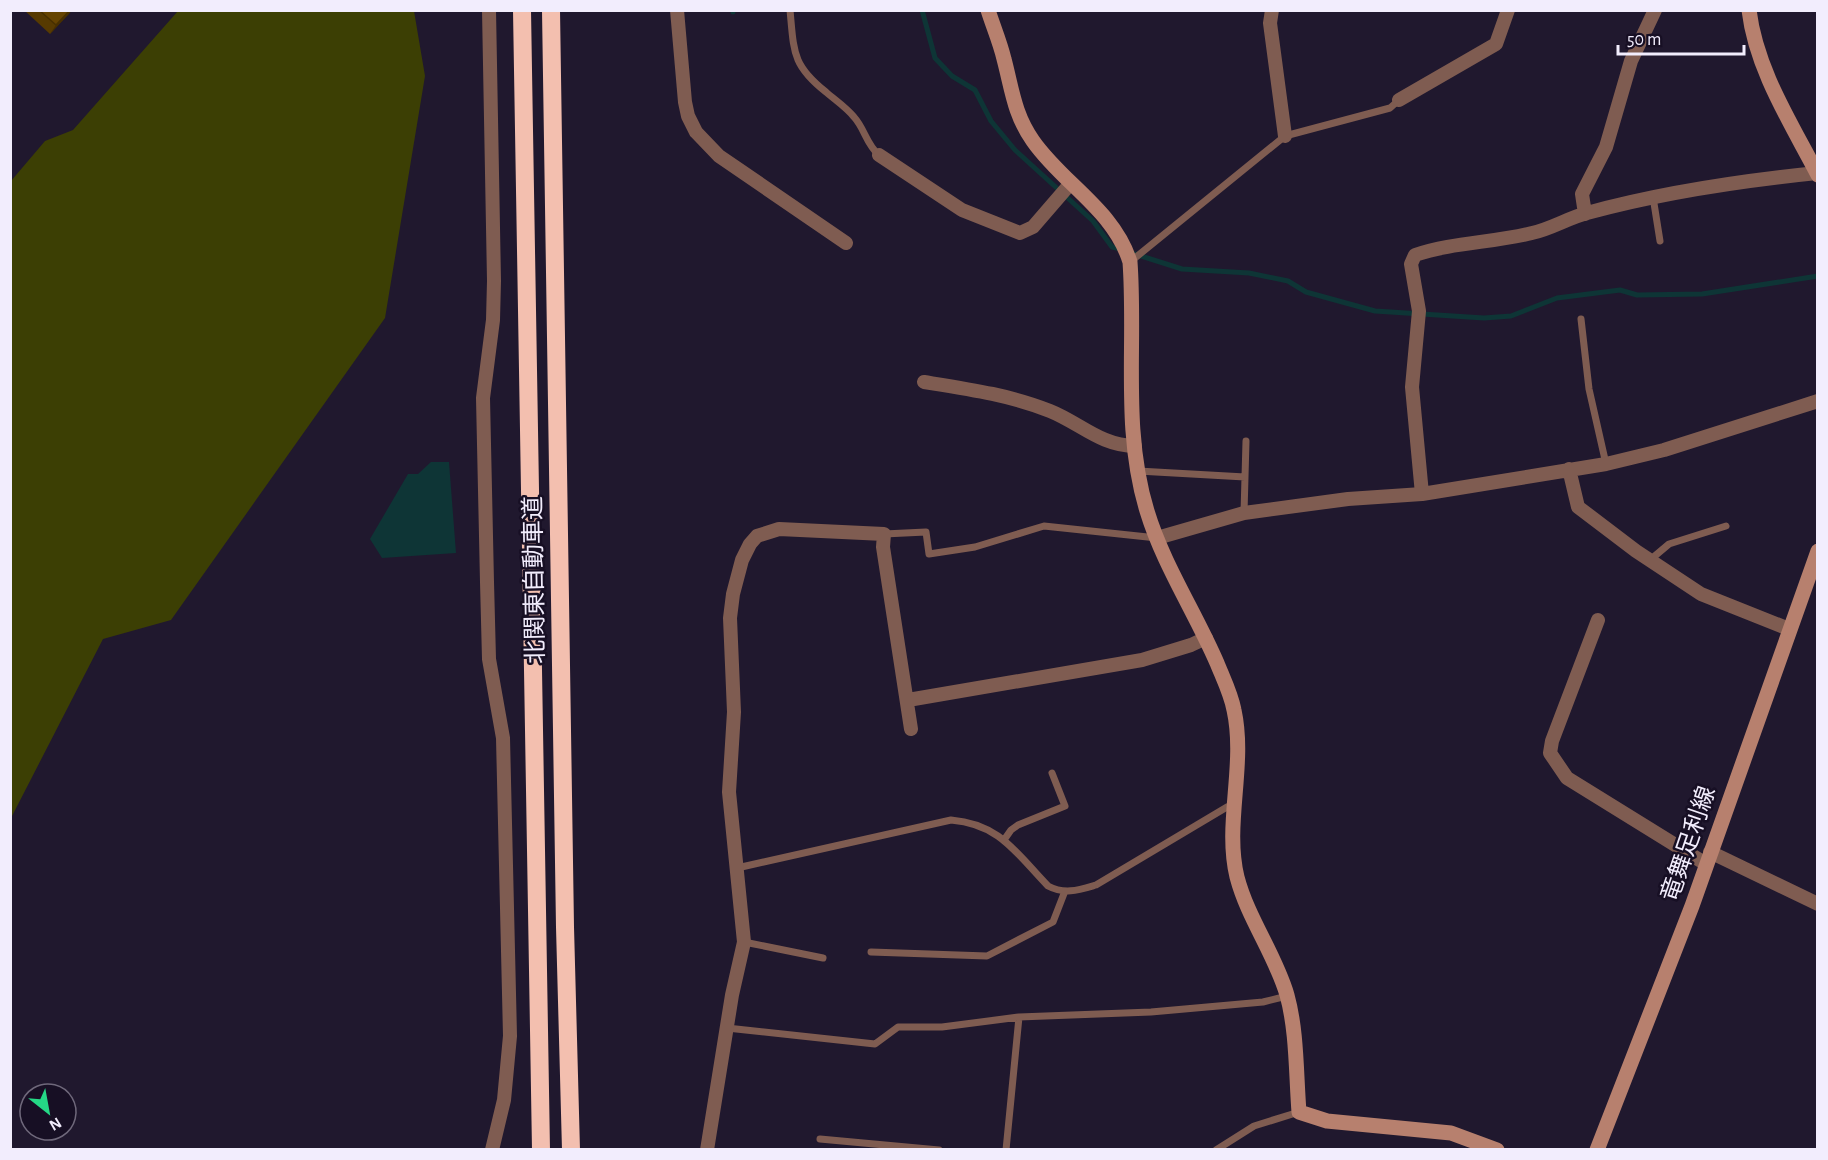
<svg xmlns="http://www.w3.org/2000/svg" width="1828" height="1160" viewBox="0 0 1828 1160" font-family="'Alegreya Sans','Noto Sans JP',sans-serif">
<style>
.green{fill:#3c3f04}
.water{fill:#0e3536}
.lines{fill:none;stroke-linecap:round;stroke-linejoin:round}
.stream{stroke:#0e3536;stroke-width:5}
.lane{stroke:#7f5c51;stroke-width:7}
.street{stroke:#7f5c51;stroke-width:14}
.secondary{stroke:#b7806e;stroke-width:15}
.highway{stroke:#f3bfaf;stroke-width:18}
.wall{fill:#573a01}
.shaded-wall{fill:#472f01}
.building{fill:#654301;stroke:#472f01;stroke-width:1.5}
.labels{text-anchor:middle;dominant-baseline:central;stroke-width:5;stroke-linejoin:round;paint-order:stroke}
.street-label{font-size:24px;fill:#f2edfd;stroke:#170f24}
</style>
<rect width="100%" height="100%" fill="#20182e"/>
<path class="green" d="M 178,11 L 414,11 L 425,76 L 385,318 L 171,620 L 103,639 L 11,818 L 11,181 L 45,141 L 73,130 Z"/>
<path class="water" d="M 431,462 L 449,462 L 456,553 L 382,558 L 370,539 L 408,474 L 418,474 Z"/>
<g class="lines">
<path class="stream" d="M 733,10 L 733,12
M 922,10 L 935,58 L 952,76 L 975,90 L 991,121 L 1015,150 L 1093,221 L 1112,247 L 1121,249
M 1135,254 L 1182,269 L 1249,273 L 1288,281 L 1306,292 L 1375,311 L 1484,318 L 1511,316 L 1557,298 L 1620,290 L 1637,295 L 1702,294 L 1818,276"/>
<path class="lane" d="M 790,10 C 794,52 792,65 826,92 C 835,100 846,107 854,117 C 865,129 866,144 879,155
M 1653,197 L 1660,241
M 1130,262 L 1285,136 L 1390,108 L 1399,100
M 1581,319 L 1589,389 L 1606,464
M 1138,471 L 1245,477
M 1244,513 L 1246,441
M 884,534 L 926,532 L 929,554 L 975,547 L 1044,526 L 1157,538
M 1650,560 L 1669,544 L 1726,526
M 1004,840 L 1011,830 L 1018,825 L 1065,806 L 1052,773
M 737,868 L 951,820 C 1000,824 1016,853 1048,886 C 1065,895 1079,890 1096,885 L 1227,807 L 1235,805
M 744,942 L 823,958
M 871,952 L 987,956 L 1053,922 L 1065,891
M 727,1028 L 875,1044 L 898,1027 L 942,1027 L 1019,1017 L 1151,1012 L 1263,1002 L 1287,996
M 820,1139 L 939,1150
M 1006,1150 L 1019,1017
M 1216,1150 L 1254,1126 L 1299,1112"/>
<path class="street" d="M 489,10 L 494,281 L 493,320 L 483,398 L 487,582 L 489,659 L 503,738 L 510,1036 L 504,1100 L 492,1150
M 677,10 L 685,102 L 688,116 L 696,132 L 719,156 L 846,243
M 1272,10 L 1270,23 L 1285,136
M 1399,100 L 1496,44 L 1508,10
M 879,155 L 962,210 L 1020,233 L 1033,227 L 1071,183
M 1585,214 L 1582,194 L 1606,147 L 1631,61 L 1655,10
M 924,382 C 968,389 1010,395 1050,411 C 1080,423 1101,446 1135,446
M 1569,469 L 1578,507 L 1636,551 L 1701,594 L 1789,629
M 1422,494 L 1412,387 L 1419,311 L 1411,264 L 1415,255 C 1453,242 1493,243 1532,233 C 1551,229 1568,218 1587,213 C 1663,192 1739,181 1817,173
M 1157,538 L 1244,513 L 1348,499 L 1422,494 L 1606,464 L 1664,450 L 1818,401
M 1598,620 L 1552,741 L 1550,753 L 1567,778 L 1706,864
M 908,700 L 1142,660 L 1191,645 L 1206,638
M 1710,852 L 1818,904
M 707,1150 L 732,995 L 744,942 L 729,792 L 734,712 L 730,618 L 733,594 L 742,560 L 750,544 L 757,536 L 779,529 L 884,534 L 883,547 L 911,729"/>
<path class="secondary" d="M 988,10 C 993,26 1000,42 1004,59 C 1012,89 1014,114 1033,141 C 1063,184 1114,210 1130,262 C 1136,345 1122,430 1147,511 C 1163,564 1195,612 1217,663 C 1223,678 1231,694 1234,710 C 1246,765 1224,824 1237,877 C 1248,919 1275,954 1287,995 C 1297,1031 1296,1074 1299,1112 L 1327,1121 L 1451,1133 L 1497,1150
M 1749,10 C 1756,69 1791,123 1818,175
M 1597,1150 L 1692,906 L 1818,551"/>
<path class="highway" d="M 522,10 L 541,1150
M 551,10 L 565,927 L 571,1150"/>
</g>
<path class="wall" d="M 24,10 L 72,10 L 50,34 Z"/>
<path class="shaded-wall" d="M 70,10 L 72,10 L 69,14 L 50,34 L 56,25 Z"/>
<path class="building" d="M 39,10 L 70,10 L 56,25 Z"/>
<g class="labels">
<g class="street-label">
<text transform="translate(535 580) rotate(-91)">北関東自動車道</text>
<text transform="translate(1689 844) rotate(-71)">竜舞足利線</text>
</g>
</g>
<rect width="1828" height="1160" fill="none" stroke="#f2edfd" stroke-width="24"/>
<g transform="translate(48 1112) rotate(149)"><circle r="28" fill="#170f24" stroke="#6f687b" stroke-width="1.5"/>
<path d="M0-4.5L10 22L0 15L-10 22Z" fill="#25d886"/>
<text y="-9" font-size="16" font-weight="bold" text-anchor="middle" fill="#f2edfd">N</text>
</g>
<path d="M1618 45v9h126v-9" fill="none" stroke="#f2edfd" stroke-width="3"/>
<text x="1627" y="45" font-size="18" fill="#f2edfd" stroke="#170f24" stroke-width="4.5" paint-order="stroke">50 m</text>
</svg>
